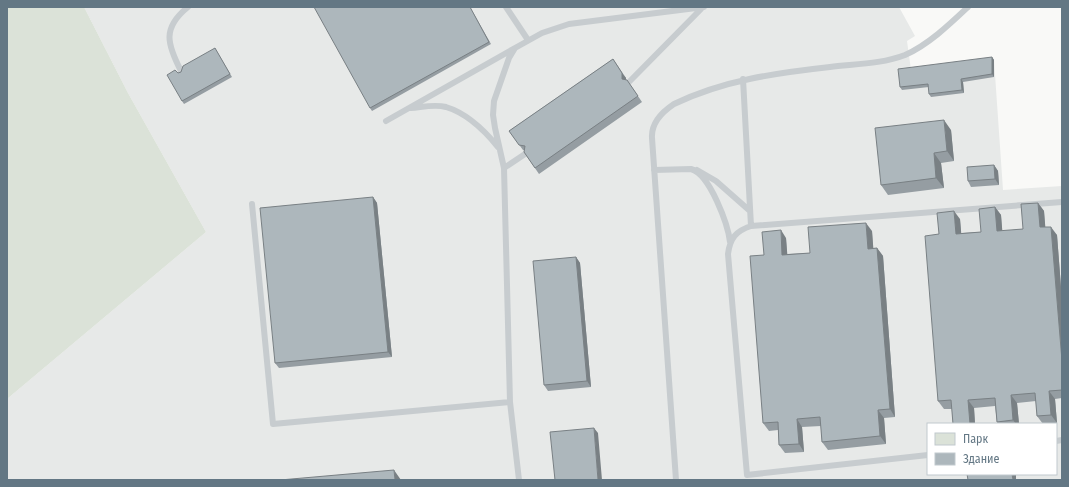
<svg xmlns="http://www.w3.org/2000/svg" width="1069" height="487" viewBox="0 0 1069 487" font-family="'Fira Sans Condensed',sans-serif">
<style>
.built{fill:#e7e9e8;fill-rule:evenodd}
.green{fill:#dbe2d8}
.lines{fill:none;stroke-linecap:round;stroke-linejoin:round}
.lane{stroke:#c7cccf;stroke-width:6}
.wall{fill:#959da2}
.shaded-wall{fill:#798084}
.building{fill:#adb7bc;stroke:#798084}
</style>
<rect width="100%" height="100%" fill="#f9f9f7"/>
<path class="built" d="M 84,7 L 899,7 L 915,36 L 907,41 L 911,70 L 994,60 L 1003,190 L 1062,186 L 1062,480 L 7,480 L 7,399 L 206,232 L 128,93 ZM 928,424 L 1056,424 L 1056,474 L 928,474 Z"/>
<path class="green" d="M 7,7 L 84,7 L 128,93 L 206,232 L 7,399 Z"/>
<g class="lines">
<path class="lane" d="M 506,7 L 528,40
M 181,71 C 167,44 162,28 188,7
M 743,79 L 751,226
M 629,82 L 703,7
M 411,108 C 423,107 435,104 446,107 C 466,113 485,131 498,147
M 386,121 L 515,48
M 504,168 L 525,154
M 654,170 L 691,169 C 710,174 728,225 730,242
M 697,170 L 716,181 L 750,211
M 252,204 L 273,424 L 510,402
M 1056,441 L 1062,440
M 928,455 L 747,475 L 728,254 C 730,238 736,231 751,226 L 1062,202
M 519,480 L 510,402 L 504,168 L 495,128 L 493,115 L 494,101 L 509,58 L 515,48 L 542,33 L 569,24 L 704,7
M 676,480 L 652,138 C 651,123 662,112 674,104 C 724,80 776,73 830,67 C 854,64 882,64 905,55 C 928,45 950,24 968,7"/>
</g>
<path class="wall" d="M 470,7 L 491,44 L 372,111 L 370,108 Z
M 215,48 L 232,77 L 184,104 L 182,101 L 178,73 L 181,72 Z
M 992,57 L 994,60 L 994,77 L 963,82 L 964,93 L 931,97 L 929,94 L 929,87 L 902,90 L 900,87 Z
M 613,59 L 626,78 L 626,80 L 627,80 L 642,102 L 539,174 L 524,152 L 524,150 L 523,150 L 509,131 Z
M 951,130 L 954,161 L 941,163 L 944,188 L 888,195 L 881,185 Z
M 994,165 L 998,171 L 999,185 L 971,187 L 968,181 Z
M 373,197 L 377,203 L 392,357 L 279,368 L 275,363 Z
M 1038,203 L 1044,211 L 1045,227 L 1057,235 L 1062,300 L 1062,398 L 1055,399 L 1057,423 L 1043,424 L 1037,416 L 1036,401 L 1017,403 L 1019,424 L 998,424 L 997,422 L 995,406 L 974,408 L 975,424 L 953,424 L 952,409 L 944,409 L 938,401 L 939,234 L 960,219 L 961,233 L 981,232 L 995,207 L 1001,215 L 1002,231 L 1023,229 Z
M 872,231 L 873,248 L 877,248 L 883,256 L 895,417 L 884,418 L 886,444 L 828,450 L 822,442 L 821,426 L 802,427 L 804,452 L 785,453 L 779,445 L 778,430 L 769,431 L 763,423 L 764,255 L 786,238 L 787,254 L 810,253 Z
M 576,257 L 580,263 L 591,387 L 548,391 L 544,385 Z"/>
<path class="shaded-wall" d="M 992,57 L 994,60 L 994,77 L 992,74 Z
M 622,73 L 626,78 L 626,85 L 622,79 Z
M 961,79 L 963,82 L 964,93 L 962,90 Z
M 944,120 L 951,130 L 954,161 L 947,151 Z
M 934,153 L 941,163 L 944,188 L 936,178 Z
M 994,165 L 998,171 L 999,185 L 995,179 Z
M 373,197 L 377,203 L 392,357 L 388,352 Z
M 1038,203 L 1044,211 L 1046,235 L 1040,227 Z
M 995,207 L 1001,215 L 1003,239 L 997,231 Z
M 954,211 L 960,219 L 962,242 L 956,234 Z
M 866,223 L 872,231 L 874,257 L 868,249 Z
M 1051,227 L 1057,235 L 1062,300 L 1062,361 Z
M 781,230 L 786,238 L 788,263 L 782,255 Z
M 877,248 L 883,256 L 895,417 L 890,409 Z
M 576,257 L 580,263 L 591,387 L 587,381 Z
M 1049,391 L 1055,399 L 1057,423 L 1051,415 Z
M 1011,395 L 1017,403 L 1019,424 L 1016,424 L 1013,420 Z
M 968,400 L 974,408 L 975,424 L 970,424 Z
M 878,410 L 884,418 L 886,444 L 880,436 Z
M 797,419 L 802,427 L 804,452 L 799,444 Z
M 594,428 L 598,433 L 602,480 L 598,480 Z
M 394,470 L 401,480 L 395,480 Z
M 1012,474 L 1016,474 L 1016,480 L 1013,480 Z"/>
<path class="building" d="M 314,7 L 470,7 L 489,42 L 370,108 Z
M 215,48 L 230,74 L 182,101 L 167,75 L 175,70 L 178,73 L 181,72 L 183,66 Z
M 992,57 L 992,74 L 961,79 L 962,90 L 929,94 L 928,84 L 900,87 L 898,69 Z
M 613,59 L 622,73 L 622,79 L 627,80 L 638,96 L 535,168 L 524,152 L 525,146 L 519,145 L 509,131 Z
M 944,120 L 947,151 L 934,153 L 936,178 L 881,185 L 875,128 Z
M 994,165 L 995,179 L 968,181 L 967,167 Z
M 373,197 L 388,352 L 275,363 L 260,208 Z
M 1038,203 L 1040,227 L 1051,227 L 1062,361 L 1062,390 L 1049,391 L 1051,415 L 1037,416 L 1035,393 L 1011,395 L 1013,420 L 997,422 L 995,398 L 968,400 L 970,424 L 953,424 L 951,400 L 938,401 L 925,236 L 939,234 L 937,213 L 954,211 L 956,234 L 981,232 L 979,209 L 995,207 L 997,231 L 1023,229 L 1021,204 Z
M 866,223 L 868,249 L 877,248 L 890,409 L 878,410 L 880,436 L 822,442 L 820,417 L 797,419 L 799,444 L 779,445 L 778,422 L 763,423 L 750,256 L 764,255 L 762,232 L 781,230 L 782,255 L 810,253 L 808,227 Z
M 576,257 L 587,381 L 544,385 L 533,261 Z
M 594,428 L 598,480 L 555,480 L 550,432 Z
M 394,470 L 395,480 L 280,480 Z
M 967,474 L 1012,474 L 1013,480 L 968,480 Z"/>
<rect width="1069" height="487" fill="none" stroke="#637784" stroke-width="16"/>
<rect x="927" y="423" width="130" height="52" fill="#ffffff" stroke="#c1c9ce"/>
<rect x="935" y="433" width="20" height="12" fill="#dbe2d8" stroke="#c1c9ce"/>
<text x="963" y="443" font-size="12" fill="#637784">Парк</text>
<rect x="935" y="453" width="20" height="12" fill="#adb7bc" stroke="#c1c9ce"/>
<text x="963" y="463" font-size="12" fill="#637784">Здание</text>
</svg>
